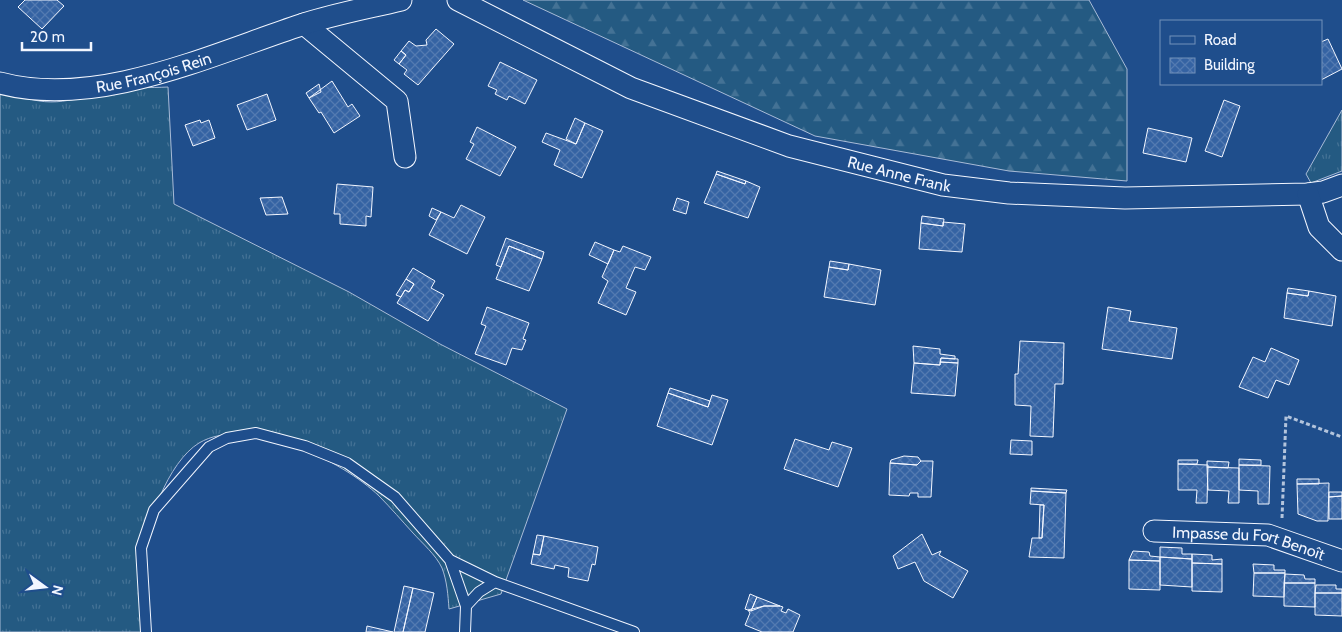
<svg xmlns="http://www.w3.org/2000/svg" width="1342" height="632" viewBox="0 0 1342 632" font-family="Cabin,sans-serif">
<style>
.grass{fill:url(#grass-tufts);stroke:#a8bbd7}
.forest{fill:url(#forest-firs);stroke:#a8bbd7}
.building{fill:url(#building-cross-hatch);stroke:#f2f6ff}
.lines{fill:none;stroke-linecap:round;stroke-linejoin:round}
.lane-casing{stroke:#f2f6ff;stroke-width:12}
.street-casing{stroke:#f2f6ff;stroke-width:23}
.path{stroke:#b3c4dc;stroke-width:3;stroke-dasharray:4 2.5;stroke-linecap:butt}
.lane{stroke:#1f4e8c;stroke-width:10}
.street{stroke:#1f4e8c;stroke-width:21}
.labels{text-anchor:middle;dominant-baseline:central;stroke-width:4;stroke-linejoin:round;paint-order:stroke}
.street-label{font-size:16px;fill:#f2f6ff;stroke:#1f4e8c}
</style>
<defs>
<pattern id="grass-tufts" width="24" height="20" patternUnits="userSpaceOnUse" patternTransform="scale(1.25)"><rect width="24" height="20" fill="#245a82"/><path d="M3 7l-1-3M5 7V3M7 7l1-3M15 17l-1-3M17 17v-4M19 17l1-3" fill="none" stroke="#447295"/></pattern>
<pattern id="forest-firs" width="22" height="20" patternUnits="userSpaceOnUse" patternTransform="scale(1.25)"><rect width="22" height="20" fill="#245a82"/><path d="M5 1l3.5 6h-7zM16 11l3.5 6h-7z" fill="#447295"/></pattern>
<pattern id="building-cross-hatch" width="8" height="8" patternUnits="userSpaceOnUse" patternTransform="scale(1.25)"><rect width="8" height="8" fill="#3563a3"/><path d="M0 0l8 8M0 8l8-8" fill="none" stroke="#537ab1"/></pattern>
</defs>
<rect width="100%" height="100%" fill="#1f4e8c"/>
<path class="grass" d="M 168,87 L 174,204 L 349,292 L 440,344 L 567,409 L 501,594 L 449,609 C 448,595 447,581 442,568 C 436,555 422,543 413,533 C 402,521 391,508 379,496 C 343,461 248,414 199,443 C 168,462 145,525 145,560 C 145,584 149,608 150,632 L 0,632 L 0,88 C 50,111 64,101 113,90 C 130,87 150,88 168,87 Z
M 1342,110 L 1342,171 L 1311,183 L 1306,174 Z"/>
<path class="forest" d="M 523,0 L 1089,0 L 1127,69 L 1127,181 L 1009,171 L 815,136 Z"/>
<path class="building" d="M 25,0 L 57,0 L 64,6 L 42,29 L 18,7 Z
M 436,29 L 454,44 L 418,85 L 404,74 L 407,70 L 399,64 L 406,55 L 401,51 L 409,41 L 416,46 L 427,45 L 426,40 Z
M 1328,39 L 1342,69 L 1321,80 L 1321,42 Z
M 401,51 L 406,55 L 399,64 L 394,60 Z
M 500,62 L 537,80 L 525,104 L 509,96 L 507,100 L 495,94 L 497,90 L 488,86 Z
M 332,81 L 348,107 L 352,104 L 360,116 L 334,133 L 321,112 L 319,113 L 309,98 Z
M 319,84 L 321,92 L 309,98 L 306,93 Z
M 267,94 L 276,120 L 247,130 L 237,105 Z
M 1224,100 L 1240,106 L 1222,157 L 1205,151 Z
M 575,118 L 585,123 L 576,144 L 566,139 Z
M 200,120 L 201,123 L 209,120 L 215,138 L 193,146 L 185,125 Z
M 585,123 L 603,131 L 582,178 L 554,165 L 560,150 L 542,142 L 546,133 L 576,144 Z
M 477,127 L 516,147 L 500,176 L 466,159 L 474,144 L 470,142 Z
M 1148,128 L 1192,138 L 1186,162 L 1143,153 Z
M 717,171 L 746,181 L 745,184 L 716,174 Z
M 716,174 L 745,184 L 746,181 L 760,187 L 748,218 L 704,203 Z
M 337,184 L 373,187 L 371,217 L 366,216 L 366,226 L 340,224 L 340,214 L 334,214 Z
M 282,197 L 288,214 L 266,215 L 260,198 Z
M 677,198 L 689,202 L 686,214 L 673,210 Z
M 461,205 L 485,217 L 467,254 L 429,235 L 441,212 L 454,218 Z
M 432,208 L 441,212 L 436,220 L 429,216 Z
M 922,216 L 944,219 L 943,226 L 921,223 Z
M 943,222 L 965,224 L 962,252 L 919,249 L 921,223 L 943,226 Z
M 506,238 L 544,252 L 542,259 L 509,246 L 501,267 L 496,265 Z
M 595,242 L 614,250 L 608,264 L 589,255 Z
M 509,246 L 542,259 L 529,291 L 496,279 Z
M 623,246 L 651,257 L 645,270 L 635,267 L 626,288 L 636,292 L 626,315 L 598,303 L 608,281 L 602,277 L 614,250 L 620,252 Z
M 830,261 L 849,264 L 848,270 L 829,267 Z
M 849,264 L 881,270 L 875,305 L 824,297 L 829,267 L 848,270 Z
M 413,268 L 435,281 L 431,288 L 444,295 L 428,321 L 397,303 L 405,290 L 409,292 L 414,284 L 406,279 Z
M 406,279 L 414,284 L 409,292 L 405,290 L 401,297 L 396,295 Z
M 1288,288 L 1309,291 L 1308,296 L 1287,293 Z
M 1309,291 L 1336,296 L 1332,326 L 1284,318 L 1287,293 L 1308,296 Z
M 487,307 L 529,323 L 523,339 L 526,340 L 522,350 L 512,348 L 506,365 L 475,354 L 486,326 L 481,324 Z
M 1108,307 L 1131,311 L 1129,321 L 1177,328 L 1172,359 L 1102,349 Z
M 1020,341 L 1064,343 L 1063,384 L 1055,384 L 1053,437 L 1030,436 L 1031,406 L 1015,405 L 1015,374 L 1018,374 Z
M 913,346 L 940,349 L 940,354 L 955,356 L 955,359 L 941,358 L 940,365 L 914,363 Z
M 1271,348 L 1299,360 L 1289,385 L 1276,380 L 1268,398 L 1239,387 L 1253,357 L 1265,362 Z
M 941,358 L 958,359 L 958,363 L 940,362 Z
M 940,362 L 958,363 L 955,396 L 911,393 L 914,363 L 940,365 Z
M 670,388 L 710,401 L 708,407 L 668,393 Z
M 668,393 L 708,407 L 712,395 L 728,400 L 712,445 L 657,426 Z
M 795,439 L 829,450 L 832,442 L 852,448 L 838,487 L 784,469 Z
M 1011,440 L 1032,441 L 1032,455 L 1010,454 Z
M 904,456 L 918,457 L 921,461 L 917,465 L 890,463 L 891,460 Z
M 1239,459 L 1261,460 L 1261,465 L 1239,465 Z
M 1178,460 L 1198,460 L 1197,464 L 1178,464 Z
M 921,461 L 933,461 L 931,497 L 918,497 L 918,493 L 910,493 L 909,496 L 889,495 L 890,463 L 917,465 Z
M 1207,461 L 1229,462 L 1228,468 L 1207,467 Z
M 1178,464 L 1208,465 L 1207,503 L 1196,503 L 1197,490 L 1178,490 Z
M 1239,465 L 1270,466 L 1269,504 L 1258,504 L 1258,491 L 1239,490 Z
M 1207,467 L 1239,468 L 1239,503 L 1228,503 L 1229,491 L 1208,490 Z
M 1297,479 L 1319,479 L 1319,484 L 1297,484 Z
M 1329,483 L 1328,521 L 1317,521 L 1298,514 L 1297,484 Z
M 1031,488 L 1067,490 L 1066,493 L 1031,491 Z
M 1031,491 L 1066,493 L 1064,558 L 1029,557 L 1032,538 L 1042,538 L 1044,505 L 1030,504 Z
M 1329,492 L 1342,492 L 1342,496 L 1329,497 Z
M 1342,496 L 1342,519 L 1329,519 L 1329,497 Z
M 1040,505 L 1044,505 L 1042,538 L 1039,538 Z
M 922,534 L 932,555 L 941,551 L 939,555 L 968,571 L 953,598 L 924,581 L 915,562 L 898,569 L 893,556 Z
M 537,535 L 544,536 L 540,555 L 533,554 Z
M 544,536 L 598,547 L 595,565 L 592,564 L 588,581 L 568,577 L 569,568 L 555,565 L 554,569 L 531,564 L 533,554 L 540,555 Z
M 1160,547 L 1182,548 L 1182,554 L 1192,554 L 1192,559 L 1160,557 Z
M 1133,551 L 1149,552 L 1150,556 L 1160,557 L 1160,561 L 1129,560 Z
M 1192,554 L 1212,555 L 1212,560 L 1222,559 L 1222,564 L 1192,563 Z
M 1160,557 L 1192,559 L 1192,587 L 1160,585 Z
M 1129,560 L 1160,561 L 1160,590 L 1129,589 Z
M 1192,563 L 1222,564 L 1222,592 L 1192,591 Z
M 1253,564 L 1274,565 L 1274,570 L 1285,570 L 1285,573 L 1254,573 Z
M 1254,573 L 1285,573 L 1284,597 L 1253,596 Z
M 1285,574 L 1304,575 L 1305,579 L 1315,579 L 1315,583 L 1284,583 Z
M 1284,583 L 1315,583 L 1315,607 L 1284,606 Z
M 1316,585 L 1336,585 L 1336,589 L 1342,589 L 1342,593 L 1315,593 Z
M 404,586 L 413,588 L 403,632 L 394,632 Z
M 413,588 L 434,593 L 425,632 L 403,632 Z
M 1315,593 L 1342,593 L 1342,616 L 1315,615 Z
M 750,594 L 757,597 L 751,611 L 745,609 Z
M 757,597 L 780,606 L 764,606 L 751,611 Z
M 764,606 L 780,606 L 783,607 L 781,611 L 786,613 L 788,609 L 800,615 L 793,632 L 762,632 L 745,625 L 750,613 L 748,610 Z
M 367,626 L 393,632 L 366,632 Z"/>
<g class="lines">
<defs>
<path id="lane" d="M 450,560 L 495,582
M 146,632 L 141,548 L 154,510 L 209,447 L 227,438 L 256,433 L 305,446 L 347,463 L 395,497 L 450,560 L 466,606
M 465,632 L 466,606 L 479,592 L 495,582 L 634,632"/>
<g id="street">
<path id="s1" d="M 458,0 L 631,88 L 789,146 L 943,185 L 1009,193 L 1125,198 L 1308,194 L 1323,192 L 1342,185"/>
<path d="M 304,24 L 397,101 L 405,157"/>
<path id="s2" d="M 0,83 C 96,109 210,55 301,25 C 334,14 368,8 401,0"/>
<path d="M 1308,194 L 1319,227 L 1342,250"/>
<path id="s3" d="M 1154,531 L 1268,535 L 1342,561"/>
</g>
</defs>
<use href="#lane" class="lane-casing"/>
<use href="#street" class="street-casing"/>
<path class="path" d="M 1282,518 L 1286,416 L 1342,437"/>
<use href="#lane" class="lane"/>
<use href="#street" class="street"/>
</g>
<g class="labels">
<g class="street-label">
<text stroke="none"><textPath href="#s2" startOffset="156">Rue François Rein</textPath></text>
<text stroke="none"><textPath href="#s1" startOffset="476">Rue Anne Frank</textPath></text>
<text stroke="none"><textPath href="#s3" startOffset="96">Impasse du Fort Benoît</textPath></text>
</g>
</g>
<rect x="1160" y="20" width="162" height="65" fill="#1f4e8c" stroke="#7391ba"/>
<rect x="1170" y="36" width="25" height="8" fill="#1f4e8c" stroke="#7391ba"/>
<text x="1204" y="45" font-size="15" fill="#f2f6ff">Road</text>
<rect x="1170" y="58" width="25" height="15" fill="url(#building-cross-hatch)" stroke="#7391ba"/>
<text x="1204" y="70" font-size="15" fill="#f2f6ff">Building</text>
<g transform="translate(45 587) rotate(105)" stroke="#1f4e8c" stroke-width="4" paint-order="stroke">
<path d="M0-4L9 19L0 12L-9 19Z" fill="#f2f6ff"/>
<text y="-8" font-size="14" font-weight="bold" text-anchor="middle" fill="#f2f6ff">N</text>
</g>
<path d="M22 42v8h69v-8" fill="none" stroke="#f2f6ff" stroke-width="2.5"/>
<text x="30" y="42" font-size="15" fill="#f2f6ff" stroke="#1f4e8c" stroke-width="4" paint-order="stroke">20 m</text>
</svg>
